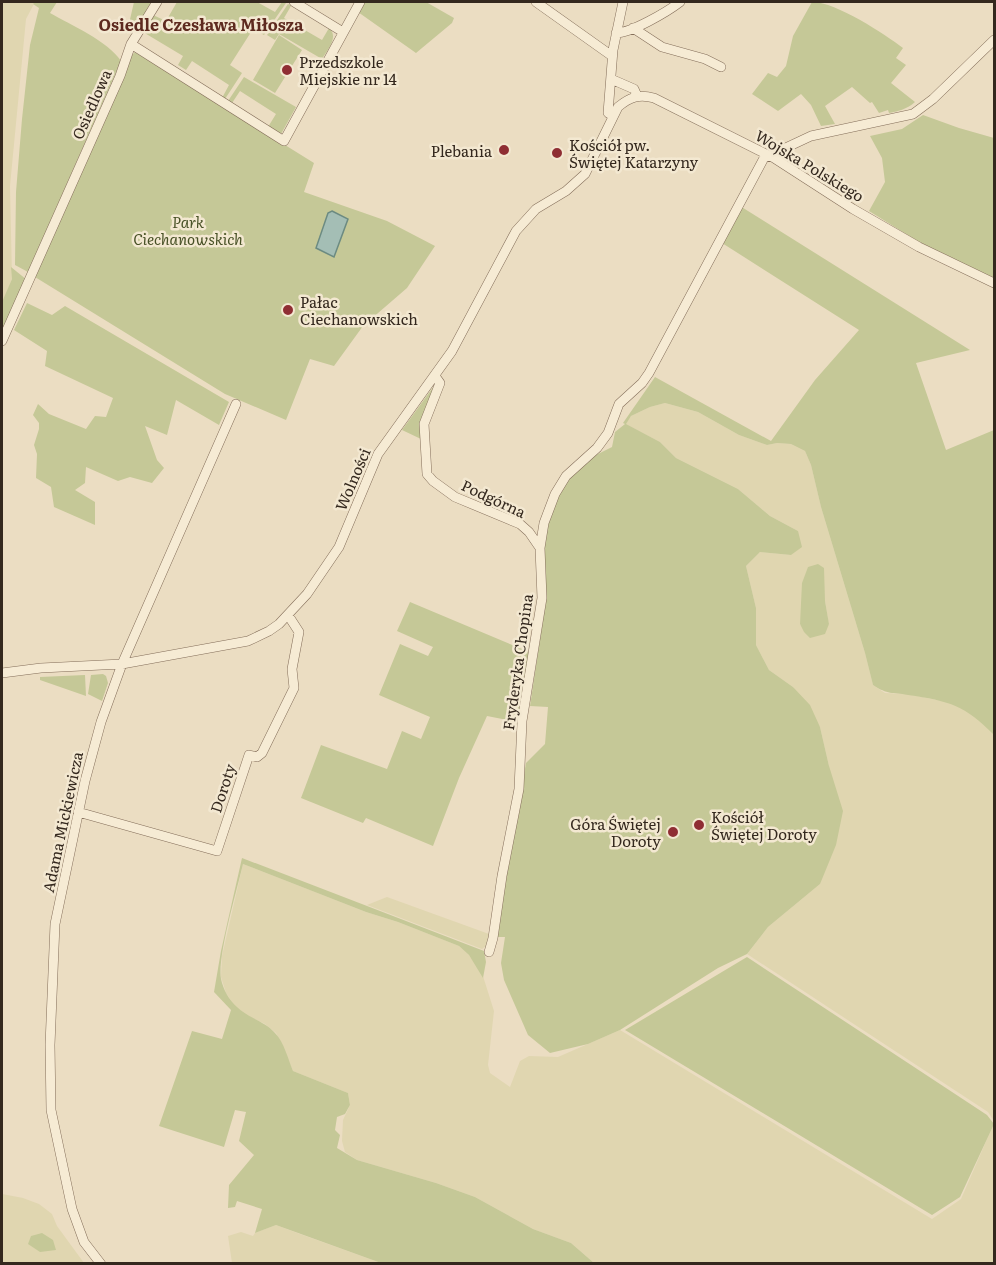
<svg xmlns="http://www.w3.org/2000/svg" width="996" height="1265" viewBox="0 0 996 1265" font-family="Literata,serif">
<style>
.farmland{fill:#e0d6b0;fill-rule:evenodd}
.green{fill:#c5c897}
.water{fill:#a4beb5;stroke:#6c8b82;stroke-width:1.5}
.lines{fill:none;stroke-linecap:round;stroke-linejoin:round}
.minor-casing{stroke:#846e5a;stroke-width:10}
.minor{stroke:#f6ebd4;stroke-width:9}
.poi-dot{fill:#8f2e33;stroke:#f3e8d1;stroke-width:2}
.labels{text-anchor:middle;dominant-baseline:central;stroke-width:5;stroke-linejoin:round;paint-order:stroke}
.poi-label{font-size:15px;fill:#34281e;stroke:#f3e8d1;text-anchor:start}
.street-label{font-size:15px;fill:#34281e;stroke:#f3e8d1}
.park-label{font-size:15px;font-style:italic;fill:#475025;stroke:#f3e8d1}
.neighbourhood-label{font-size:16px;font-weight:bold;fill:#5e2a1f;stroke:#f3e8d1}
</style>
<rect width="100%" height="100%" fill="#ebddc2"/>
<path class="farmland" d="M 2,2 L 35,2 L 26,19 L 10,186 L 12,279 L 2,305 Z
M 665,403 L 698,412 L 739,435 L 767,445 L 777,443 L 791,444 L 805,451 L 811,465 L 821,507 L 865,653 L 873,685 L 885,693 L 907,694 L 952,703 L 976,716 L 994,735 L 994,1121 L 988,1112 L 747,954 L 768,927 L 820,884 L 829,766 L 820,727 L 793,687 L 769,670 L 756,645 L 756,608 L 746,566 L 760,552 L 791,555 L 798,531 L 770,516 L 738,489 L 676,458 L 660,442 L 625,424 L 631,416 L 650,407 ZM 825,601 L 829,625 L 800,625 L 801,616 Z
M 243,864 L 366,912 L 398,922 L 459,946 L 469,955 L 482,973 L 494,1011 L 488,1065 L 490,1073 L 510,1087 L 520,1061 L 529,1056 L 558,1057 L 620,1030 L 932,1219 L 961,1199 L 994,1123 L 994,1263 L 594,1263 L 571,1243 L 533,1229 L 475,1197 L 436,1183 L 357,1160 L 345,1152 L 342,1141 L 343,1120 L 350,1105 L 348,1093 L 293,1071 L 276,1033 L 265,1024 L 244,1014 L 234,1005 L 226,993 L 221,977 L 222,956 Z
M 387,897 L 489,934 L 491,937 L 489,944 L 482,949 L 367,905 Z
M 2,1194 L 23,1198 L 39,1204 L 52,1214 L 57,1226 L 84,1263 L 2,1263 Z
M 276,1225 L 300,1234 L 381,1263 L 232,1263 L 228,1236 L 241,1232 L 253,1236 L 255,1233 Z"/>
<path class="green" d="M 35,2 L 57,2 L 50,13 C 71,25 108,41 121,61 L 28,272 L 15,265 L 16,192 L 22,119 L 30,45 L 39,8 L 33,4 Z
M 134,2 L 155,2 L 135,33 L 131,32 L 128,28 Z
M 177,2 L 257,2 L 275,12 L 282,2 L 286,3 L 264,35 L 253,29 L 230,65 L 242,73 L 225,99 L 222,98 L 229,85 L 192,61 L 186,70 L 178,65 L 183,56 L 143,32 L 153,15 L 166,21 Z
M 364,2 L 426,2 L 454,18 L 452,23 L 416,53 L 358,12 Z
M 812,2 C 834,1 885,34 903,48 L 896,58 L 906,65 L 891,83 L 915,102 C 907,109 899,111 889,113 L 888,110 L 879,113 L 872,102 L 870,103 L 852,87 L 825,106 L 835,124 L 821,126 L 811,105 L 801,94 L 778,111 L 752,94 L 768,73 L 777,77 L 786,66 L 793,36 Z
M 288,4 L 291,6 L 284,18 L 322,40 L 329,28 C 339,37 328,49 322,59 L 279,34 L 275,40 L 267,35 Z
M 279,35 L 302,50 L 275,93 L 253,80 Z
M 135,52 L 314,163 L 304,192 L 387,221 L 435,246 L 407,288 L 363,326 L 334,366 L 310,359 L 286,420 L 225,394 L 35,277 L 131,58 L 130,57 Z
M 244,77 L 296,107 L 281,134 L 268,127 L 276,114 L 240,91 L 232,103 L 228,101 Z
M 923,115 L 959,128 L 994,138 L 994,278 L 919,242 L 869,211 L 885,182 L 882,158 L 870,136 L 902,129 Z
M 740,206 L 970,350 L 916,363 L 946,450 L 994,430 L 994,735 C 965,705 949,701 908,695 C 892,692 888,695 873,685 L 865,653 L 821,507 L 811,465 L 805,451 L 791,444 L 777,443 L 767,445 L 739,435 L 698,412 L 665,403 L 650,407 L 631,416 L 626,424 L 660,442 L 676,458 L 738,489 L 770,516 L 798,531 L 802,547 L 791,555 L 760,552 L 746,566 L 756,608 L 756,645 L 769,670 L 793,687 L 810,705 L 820,727 L 829,766 L 843,811 L 836,845 L 820,884 L 768,927 L 747,954 L 718,968 L 620,1030 L 588,1044 L 550,1053 L 528,1035 L 504,980 L 501,963 L 505,937 L 495,937 L 526,763 L 545,744 L 548,707 L 530,706 L 544,612 L 544,537 L 559,490 L 584,461 L 612,447 L 615,432 L 625,424 L 623,423 L 655,377 L 771,441 L 815,380 L 859,330 L 722,243 Z
M 11,267 L 27,280 L 2,335 L 2,302 L 12,279 Z
M 27,303 L 52,315 L 65,306 L 229,402 L 219,425 L 176,400 L 167,435 L 145,426 L 157,460 L 164,468 L 152,483 L 130,477 L 118,481 L 86,467 L 85,483 L 75,490 L 95,502 L 95,525 L 54,507 L 51,487 L 36,478 L 37,454 L 34,445 L 39,429 L 39,423 L 33,415 L 38,404 L 49,414 L 86,429 L 95,416 L 106,417 L 113,398 L 45,366 L 47,351 L 14,330 Z
M 434,386 L 435,387 L 421,439 L 402,430 Z
M 818,564 L 824,568 L 825,601 L 829,624 L 825,634 L 810,638 L 804,632 L 800,624 L 802,583 L 808,567 Z
M 410,602 L 529,652 L 518,722 L 487,716 L 459,778 L 433,846 L 366,818 L 363,823 L 301,798 L 321,745 L 387,769 L 402,731 L 421,739 L 430,717 L 379,695 L 400,644 L 428,656 L 433,647 L 397,631 Z
M 103,674 L 106,676 L 108,683 L 102,701 L 88,694 L 91,675 Z
M 85,675 L 86,696 L 40,680 L 40,677 Z
M 242,858 L 484,951 L 486,962 L 483,978 L 469,955 L 459,946 L 398,922 L 366,912 L 243,864 C 237,890 217,957 221,979 C 223,989 229,1000 237,1007 C 248,1018 265,1021 275,1033 C 284,1042 288,1059 293,1071 L 348,1093 L 350,1105 L 345,1114 L 337,1117 L 335,1130 L 340,1135 L 337,1148 L 357,1160 L 436,1183 L 475,1197 L 533,1229 L 571,1243 L 594,1263 L 381,1263 L 276,1225 L 255,1233 L 262,1209 L 237,1201 L 235,1207 L 228,1208 L 229,1185 L 254,1155 L 239,1141 L 246,1112 L 235,1110 L 224,1147 L 159,1126 L 192,1031 L 222,1039 L 231,1010 L 214,992 L 221,951 Z
M 747,957 L 987,1115 L 994,1124 L 960,1197 L 932,1215 L 625,1030 Z
M 42,1233 L 53,1240 L 56,1250 L 40,1252 L 28,1244 L 31,1236 Z"/>
<path class="water" d="M 332,211 L 348,219 L 334,257 L 316,248 L 328,213 Z"/>
<g class="lines">
<defs>
<path id="minor" d="M 294,2 L 343,32
M 536,2 L 612,56
M 633,28 L 662,47 L 705,59 L 721,67
M 616,33 C 631,33 667,12 680,2
M 131,44 L 284,141 L 360,2
M 611,79 L 634,89 L 637,96
M 613,116 L 608,113 L 613,50 L 623,2
M 2,341 L 120,76 L 131,44 L 157,2
M 435,376 L 440,383 L 424,424 L 427,474 L 433,481 L 455,497 L 520,524 L 529,532 L 540,548
M 2,673 L 41,668 L 122,664 L 248,641 L 269,631 L 279,624 L 307,594 L 339,547 L 378,454 L 452,351 L 516,231 L 536,209 L 566,191 L 585,174 L 618,107 C 630,97 639,94 654,98 L 774,158 L 853,209 L 919,247 L 994,283
M 78,812 L 217,851 L 249,755 L 257,757 L 262,753 L 294,688 L 292,669 L 299,632 L 288,615
M 489,952 L 493,938 L 502,876 L 519,789 L 522,721 L 542,598 L 540,548 L 544,523 L 555,494 L 566,476 L 597,448 L 608,433 L 619,404 L 642,383 L 649,373 L 764,158 L 811,136 L 913,114 L 933,99 L 994,40
M 101,1264 L 84,1242 L 72,1209 L 51,1110 L 50,1045 L 55,924 L 85,781 L 101,722 L 122,664 L 236,404"/>
</defs>
<use href="#minor" class="minor-casing"/>
<use href="#minor" class="minor"/>
</g>
<g class="poi-dot">
<circle cx="287" cy="70" r="6"/>
<circle cx="504" cy="150" r="6"/>
<circle cx="557" cy="153" r="6"/>
<circle cx="288" cy="310" r="6"/>
<circle cx="699" cy="825" r="6"/>
<circle cx="673" cy="832" r="6"/>
</g>
<g class="labels">
<g class="poi-label">
<text x="299" y="61">Przedszkole<tspan x="299" dy="17">Miejskie nr 14</tspan></text>
<text x="569" y="144">Kościół pw.<tspan x="569" dy="17">Świętej Katarzyny</tspan></text>
<text x="492" y="150" text-anchor="end">Plebania</text>
<text x="300" y="301">Pałac<tspan x="300" dy="17">Ciechanowskich</tspan></text>
<text x="711" y="816">Kościół<tspan x="711" dy="17">Świętej Doroty</tspan></text>
<text x="661" y="823" text-anchor="end">Góra Świętej<tspan x="661" dy="17">Doroty</tspan></text>
</g>
<g class="street-label">
<text transform="translate(91 104) rotate(-66)">Osiedlowa</text>
<text transform="translate(810 165) rotate(31)">Wojska Polskiego</text>
<text transform="translate(352 479) rotate(-67)">Wolności</text>
<text transform="translate(494 498) rotate(25)">Podgórna</text>
<text transform="translate(517 662) rotate(-82)">Fryderyka Chopina</text>
<text transform="translate(222 788) rotate(-72)">Doroty</text>
<text transform="translate(62 822) rotate(-78)">Adama Mickiewicza</text>
</g>
<g class="park-label">
<text x="188" y="221">Park<tspan x="188" dy="17">Ciechanowskich</tspan></text>
</g>
<g class="neighbourhood-label">
<text x="201" y="24">Osiedle Czesława Miłosza</text>
</g>
</g>
<rect width="996" height="1265" fill="none" stroke="#34281e" stroke-width="6"/>
</svg>
